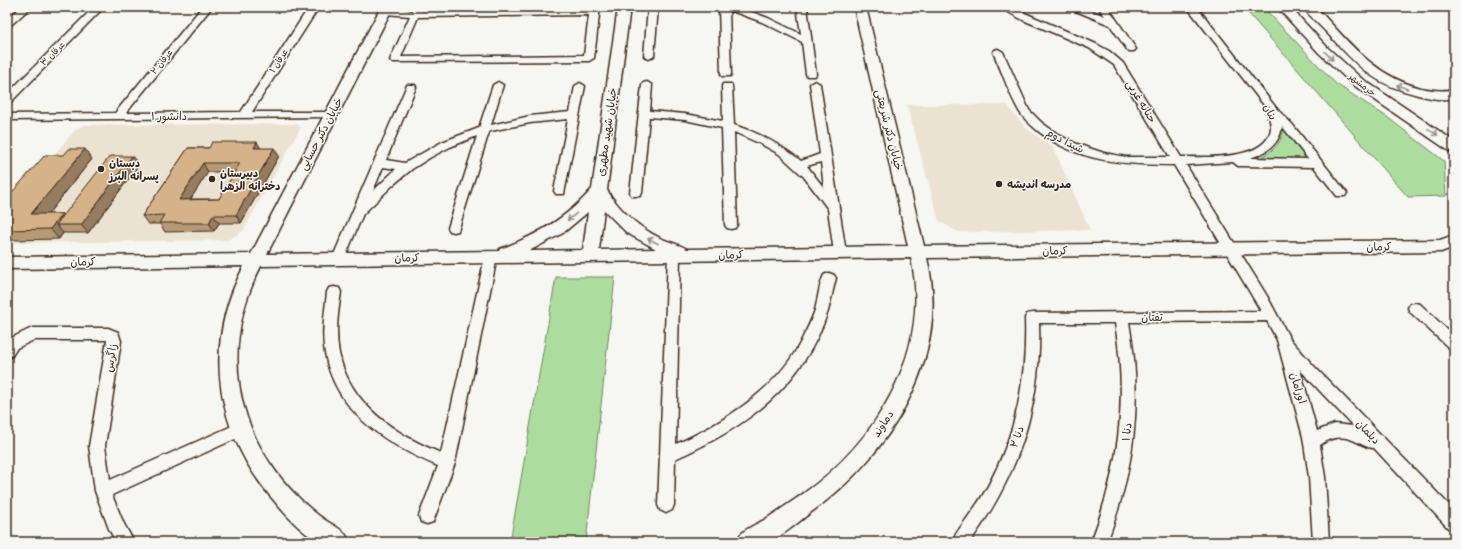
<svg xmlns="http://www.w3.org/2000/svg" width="1461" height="549" viewBox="0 0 1461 549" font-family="'Balsamiq Sans','Playpen Sans Arabic',sans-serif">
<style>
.built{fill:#ece2d2}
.green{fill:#acdd9e;stroke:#74845e}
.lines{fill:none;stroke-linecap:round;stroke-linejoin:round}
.minor-casing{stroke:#3b2a1e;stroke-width:3}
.tertiary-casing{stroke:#3b2a1e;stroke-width:3}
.minor{fill:#f6f6f2;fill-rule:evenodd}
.tertiary{fill:#f6f6f2;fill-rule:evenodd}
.wall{fill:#b89975;stroke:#3b2a1e;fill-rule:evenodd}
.shaded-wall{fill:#967d5f;stroke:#3b2a1e}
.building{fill:#d6b288;stroke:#3b2a1e;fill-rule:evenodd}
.oneway{stroke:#989088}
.poi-dot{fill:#3b2a1e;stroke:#f6f6f2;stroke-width:1.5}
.labels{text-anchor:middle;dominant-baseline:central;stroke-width:3;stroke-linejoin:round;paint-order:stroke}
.far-street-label{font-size:9px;fill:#3b2a1e;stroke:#f6f6f2}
.street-label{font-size:11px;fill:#3b2a1e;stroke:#f6f6f2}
.poi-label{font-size:11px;font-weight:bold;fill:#3b2a1e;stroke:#f6f6f2;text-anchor:start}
</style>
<rect width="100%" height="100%" fill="#f6f6f2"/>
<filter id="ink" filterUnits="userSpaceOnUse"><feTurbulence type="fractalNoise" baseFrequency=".025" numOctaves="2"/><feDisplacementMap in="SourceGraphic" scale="8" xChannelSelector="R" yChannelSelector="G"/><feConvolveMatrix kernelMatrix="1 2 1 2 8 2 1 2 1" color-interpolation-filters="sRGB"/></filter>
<g filter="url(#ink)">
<path class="built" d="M 907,105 L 1008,105 L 1011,111 L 1027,129 L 1053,147 L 1090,230 L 958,232 L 939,221 Z
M 297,124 L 301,127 L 243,231 L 228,240 L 7,243 L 7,209 L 76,129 L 84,125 Z"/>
<path class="green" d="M 1243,7 L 1263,7 L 1336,84 L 1387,117 L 1444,161 L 1446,196 L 1408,197 Z
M 1284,126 L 1311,160 L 1255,160 C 1271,153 1283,144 1284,126 Z
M 556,277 L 615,277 L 586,542 L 510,542 Z"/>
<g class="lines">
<defs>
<path id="minor" d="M 21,7 L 31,7 L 10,26 L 7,27 L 7,19 Z
M 94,7 L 104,7 L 11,102 L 7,103 L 7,94 Z
M 202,7 L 212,7 L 126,113 L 241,112 L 309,7 L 319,7 L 252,112 L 331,112 L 335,113 L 336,115 L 335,117 L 7,120 L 7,114 L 115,113 Z
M 413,7 L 423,7 L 421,11 L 590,9 L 590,7 L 600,7 L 594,58 L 589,61 L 392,62 L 390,60 L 410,16 L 385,14 L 380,11 C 388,5 403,9 412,11 ZM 589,15 L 584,55 L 401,57 L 418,17 Z
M 648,7 L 658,7 L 654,56 L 649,59 L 644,56 Z
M 719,7 L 738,7 L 768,18 L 801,34 L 797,7 L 807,7 L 816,74 L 815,76 L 807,76 L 806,74 L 802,42 L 762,22 L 729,10 L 731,74 L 730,76 L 722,76 L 721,74 Z
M 999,7 L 1011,7 L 1096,44 L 1109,51 L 1123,63 L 1181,157 C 1205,157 1268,161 1271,128 C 1271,122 1268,115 1267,109 L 1187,7 L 1197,7 L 1277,109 L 1292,124 L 1347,193 L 1345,196 L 1337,196 L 1314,167 L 1238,166 L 1233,162 L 1186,165 L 1267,296 L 1290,339 L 1312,364 L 1454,510 L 1454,530 L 1448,528 L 1374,448 C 1368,448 1364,445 1359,443 C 1344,435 1333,436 1320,445 L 1325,477 L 1329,542 L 1313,542 L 1309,477 L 1303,437 L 1277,340 L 1267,321 L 1129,322 C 1143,400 1135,468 1107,542 L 1091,542 C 1119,469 1128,401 1115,323 L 1039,323 C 1042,406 1018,475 970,542 L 952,542 C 956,532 964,523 970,514 C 977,505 983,495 988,486 C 1017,432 1027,378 1025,318 L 1027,314 L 1032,313 L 1261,311 L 1174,165 C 1126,165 1077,162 1038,131 C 1031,125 1023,118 1019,111 C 1008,92 1002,71 993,52 L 995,50 L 998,49 L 1003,52 L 1029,110 L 1042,123 L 1059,135 L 1077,144 L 1104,153 L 1126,157 L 1170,157 L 1114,65 L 1089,48 L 1023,20 ZM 1282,126 L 1308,159 L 1250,158 C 1267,153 1280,144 1282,126 ZM 1300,369 L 1302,372 L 1353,426 L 1335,424 L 1317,431 Z
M 1069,7 L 1082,7 L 1105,16 L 1098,7 L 1108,7 L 1136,49 L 1134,51 L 1128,51 L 1110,25 L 1071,9 Z
M 815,81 L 820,84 L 846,253 L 844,256 L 840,258 L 836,256 L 834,253 L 828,209 L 804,177 L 779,154 L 761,144 L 734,132 L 737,225 L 735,228 L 731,229 L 727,228 L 725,225 L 722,128 L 685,120 L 649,117 L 642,193 L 640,196 L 632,196 L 630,193 L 642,85 L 643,83 L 647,82 L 652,85 L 650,111 L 685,114 L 723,121 L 722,86 L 723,84 L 731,84 L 732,86 L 734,125 C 759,133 780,144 801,161 L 820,154 L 810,84 ZM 821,162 L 824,188 L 807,166 Z
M 498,82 L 503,85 L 491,125 L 530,116 L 570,112 L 575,86 L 580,83 L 585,86 L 564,194 L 556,194 L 554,191 L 568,119 L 530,123 L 491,131 L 489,132 L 458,231 L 454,232 L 450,231 L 448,228 L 477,136 L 450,147 L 431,157 L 412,169 L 393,185 L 363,214 L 343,262 L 338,264 L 333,262 L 332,259 L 407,85 L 415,85 L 416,87 L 386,160 L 405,163 L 442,142 L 479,128 L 493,85 ZM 383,167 L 396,169 L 373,191 Z
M 674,250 L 678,252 L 680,255 L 676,444 C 725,422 781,387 804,335 C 808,327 812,319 815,310 C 818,299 819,285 824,275 L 829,273 L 834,275 L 836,278 C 833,289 831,300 828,311 C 803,387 745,428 675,459 L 674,505 L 672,510 L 666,513 L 660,510 L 658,505 L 668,255 L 670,252 Z
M 491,252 L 496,254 L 497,257 L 455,463 L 433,522 L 427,524 L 421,522 L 419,516 L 438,466 C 387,445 335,412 325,353 C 321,332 325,312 327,292 L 329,288 L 334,287 L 339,288 L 341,292 C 338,312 335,332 339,353 C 349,404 396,435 441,453 L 485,257 L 486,254 Z
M 1415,303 L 1420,304 L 1454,336 L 1454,350 L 1449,348 L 1410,312 L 1408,308 L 1410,304 Z
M 32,328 L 108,328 L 118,332 L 121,341 L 105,446 L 110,480 L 241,422 L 246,424 L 249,429 L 246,434 L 112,495 L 124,524 L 134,542 L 116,542 L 109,529 L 95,491 L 89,446 L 107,340 L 34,340 L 17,348 L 12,356 L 7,358 L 7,340 Z"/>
<path id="tertiary" d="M 381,7 L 393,7 L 267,254 L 499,251 L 500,249 C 536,236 567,218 592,189 L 618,7 L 630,7 L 607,190 C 620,211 638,227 660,238 C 669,242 679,244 687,249 L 908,246 L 854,7 L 866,7 L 924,246 L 1440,240 L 1454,235 L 1454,247 L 1441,252 L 927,258 C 952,358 889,457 810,513 C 801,520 778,540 767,542 C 758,544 746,542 737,542 C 738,539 739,536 741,534 C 747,528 757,524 764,520 C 776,513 788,504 800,496 C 875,444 932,353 911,258 L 261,266 C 219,348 234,434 299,498 C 307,506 316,514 325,520 C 331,524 340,528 345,534 C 347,536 348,539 349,542 C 342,542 325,544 319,541 C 304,535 286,515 276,503 C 216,435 201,347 244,266 L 7,269 L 7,257 L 251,254 ZM 604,210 L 627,233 L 656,249 L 599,250 ZM 588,212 L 583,250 L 529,251 L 563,233 Z
M 1277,7 L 1290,7 L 1328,48 L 1361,78 L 1454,141 L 1454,153 L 1449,151 L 1352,84 L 1319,53 Z
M 1303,7 L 1316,7 C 1348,41 1373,76 1421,88 C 1431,90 1443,92 1454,89 L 1454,98 C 1443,101 1429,98 1418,95 C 1372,84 1359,67 1328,34 C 1320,25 1310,17 1303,7 Z"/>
</defs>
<use href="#minor" class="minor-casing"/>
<use href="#tertiary" class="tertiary-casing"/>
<use href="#minor" class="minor"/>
<use href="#tertiary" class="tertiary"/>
</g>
<path class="wall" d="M 188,148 L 260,148 L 279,156 L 241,223 L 219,223 L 214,231 L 165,232 L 160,224 L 148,224 L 142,216 ZM 208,172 L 235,172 L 219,199 L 190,199 Z
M 92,159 L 48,214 L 62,214 L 64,215 L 139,165 L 88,233 L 63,233 L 59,239 L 11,240 L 7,236 L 7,198 Z"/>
<path class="shaded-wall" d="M 257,142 L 262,150 L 254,148 Z
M 274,148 L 279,156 L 241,223 L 236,215 Z
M 85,149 L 92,159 L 40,224 L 31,214 Z
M 132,156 L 139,165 L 88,233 L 81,225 Z
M 203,163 L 208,172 L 185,208 L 179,200 Z
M 62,214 L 70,223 L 56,225 L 63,233 L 59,239 L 50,229 Z
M 213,215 L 219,223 L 214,231 L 209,223 Z"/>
<path class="building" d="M 212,142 L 257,142 L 254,148 L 274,148 L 236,215 L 213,215 L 209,223 L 159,223 L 164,215 L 142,216 L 188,148 L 209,148 ZM 203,163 L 240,163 L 219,199 L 179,200 Z
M 69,149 L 85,149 L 31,214 L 62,214 L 50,229 L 7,230 L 7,198 L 45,155 L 64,155 Z
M 110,156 L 132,156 L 81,225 L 56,225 Z"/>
<defs><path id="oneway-shaft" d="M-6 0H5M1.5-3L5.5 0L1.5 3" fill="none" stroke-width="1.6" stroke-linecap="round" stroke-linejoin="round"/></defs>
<g class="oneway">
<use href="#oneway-shaft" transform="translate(1329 56) rotate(46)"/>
<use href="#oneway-shaft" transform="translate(1402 87) rotate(-160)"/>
<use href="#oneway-shaft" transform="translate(1433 132) rotate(33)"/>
<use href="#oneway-shaft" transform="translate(572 217) rotate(141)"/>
<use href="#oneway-shaft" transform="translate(653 241) rotate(-153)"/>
</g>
</g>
<g class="poi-dot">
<circle cx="101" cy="169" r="4"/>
<circle cx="212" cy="179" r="4"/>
<circle cx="999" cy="184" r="4"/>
</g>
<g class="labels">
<g class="far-street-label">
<text transform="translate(53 54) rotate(-45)">عرفان ۳</text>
<text transform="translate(279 61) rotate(-57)">عرفان ۱</text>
<text transform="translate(162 62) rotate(-51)">عرفان ۲</text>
<text transform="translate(1362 85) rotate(38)">خرمشهر</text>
</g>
<g class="street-label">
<text transform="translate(1141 101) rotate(59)">حنانه غربی</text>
<text transform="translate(1270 112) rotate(63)">بنان</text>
<text x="169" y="116">دانشور ۱</text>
<text transform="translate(889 130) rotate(76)">خیابان دکتر شریعتی</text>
<text transform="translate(607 132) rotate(-82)">خیابان شهید مطهری</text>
<text transform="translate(321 134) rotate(-62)">خیابان دکتر حسابی</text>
<text transform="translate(1065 141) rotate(27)">شیدا دوم</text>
<text transform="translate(1379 247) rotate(-1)">کرمان</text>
<text transform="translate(1055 251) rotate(-1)">کرمان</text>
<text transform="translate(731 255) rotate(-1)">کرمان</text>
<text transform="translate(407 258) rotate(-1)">کرمان</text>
<text transform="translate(83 262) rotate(-1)">کرمان</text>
<text x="1152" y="317">تفتان</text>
<text transform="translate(111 358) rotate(-82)">زاگرس</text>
<text transform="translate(1298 388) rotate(73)">اورامان</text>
<text transform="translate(883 424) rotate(-57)">دماوند</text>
<text transform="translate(1127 432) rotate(-84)">دنا ۱</text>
<text transform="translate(1368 432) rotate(46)">دیلمان</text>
<text transform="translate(1017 437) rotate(-71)">دنا ۲</text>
</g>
<g class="poi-label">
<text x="109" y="163">دبستان<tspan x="109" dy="13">پسرانه البرز</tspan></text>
<text x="220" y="173">دبیرستان<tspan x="220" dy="13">دخترانه الزهرا</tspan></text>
<text x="1007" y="184">مدرسه اندیشه</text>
</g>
</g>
<rect width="1461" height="549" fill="none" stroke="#f6f6f2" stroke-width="24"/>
<rect x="12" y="12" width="1437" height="525" fill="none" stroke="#3b2a1e" stroke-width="1.5" filter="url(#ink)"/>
</svg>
